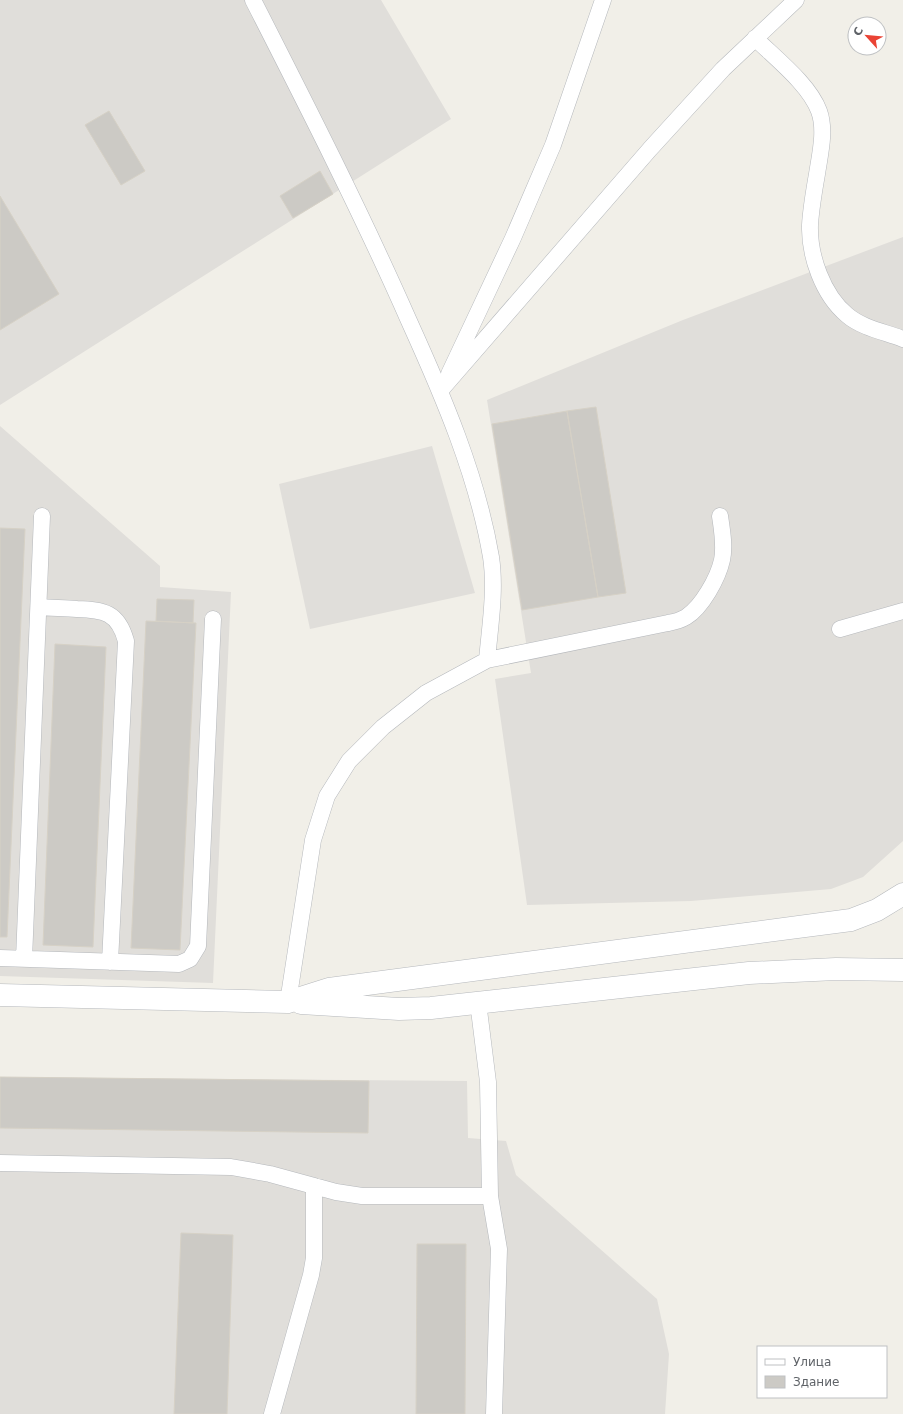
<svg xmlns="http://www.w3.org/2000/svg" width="903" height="1414" viewBox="0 0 903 1414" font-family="'DejaVu Sans',sans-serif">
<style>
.industrial{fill:#e0deda}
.building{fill:#cccac5;stroke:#d6d1c6}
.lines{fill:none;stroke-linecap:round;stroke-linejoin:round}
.service-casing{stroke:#b5b8bc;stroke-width:17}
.minor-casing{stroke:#b5b8bc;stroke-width:23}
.service{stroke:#fff;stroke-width:16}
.minor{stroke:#fff;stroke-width:22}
</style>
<rect width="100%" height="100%" fill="#f1efe8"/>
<path class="industrial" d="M 0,0 L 381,0 L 451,119 L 0,405 Z
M 903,237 L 903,841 L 863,877 L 831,889 L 691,901 L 527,905 L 495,679 L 531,673 L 487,400 L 683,320 Z
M 0,426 L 160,566 L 160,587 L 231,592 L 213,983 L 0,976 Z
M 432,446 L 475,593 L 310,629 L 279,484 Z
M 0,1077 L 467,1081 L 468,1138 L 506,1141 L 516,1175 L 657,1299 L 669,1354 L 665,1414 L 0,1414 Z"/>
<path class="building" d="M 109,111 L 145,171 L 121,185 L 85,125 Z
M 320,171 L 333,194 L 293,218 L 280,196 Z
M 0,196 L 59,294 L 0,330 Z
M 596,407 L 626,593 L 598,597 L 567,411 Z
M 567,411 L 598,597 L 522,610 L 492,424 Z
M 0,528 L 25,529 L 7,937 L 0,937 Z
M 157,599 L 194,600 L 193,623 L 156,621 Z
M 146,621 L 196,623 L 180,950 L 131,948 Z
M 55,644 L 106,647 L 93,947 L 43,945 Z
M 0,1077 L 369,1081 L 368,1133 L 0,1128 Z
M 181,1233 L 233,1235 L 227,1414 L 174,1414 Z
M 417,1244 L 466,1244 L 465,1414 L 416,1414 Z"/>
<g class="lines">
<defs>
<path id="service" d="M 253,0 C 307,106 361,212 409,321 C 443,396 477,475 491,557 C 496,590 490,626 487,660 L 426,693 L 383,727 L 349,761 L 327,796 L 313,840 L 288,1002
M 755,38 C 775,58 809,84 819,111 C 826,130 820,154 817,174 C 814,191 811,208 810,225 C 809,256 823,295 847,315 C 862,328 885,332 903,339
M 449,374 L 513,238 L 553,145 L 603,0
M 440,391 L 650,149 L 723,69 L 796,0
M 39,607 C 51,608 64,608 77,609 C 104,610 118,612 126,641 L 110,962
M 840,629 L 903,611
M 487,660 L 668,623 C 674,622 681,620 686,617 C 702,607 718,578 722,560 C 725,546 722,530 720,516
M 0,958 L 179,964 L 190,959 L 198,946 L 213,619
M 24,959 L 42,516
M 478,1002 L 488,1082 L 490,1196 L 499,1249 L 494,1414
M 0,1163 L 231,1167 L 270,1174 L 336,1192 L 362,1196 L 490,1196
M 272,1414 L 311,1275 L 314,1258 L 314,1186"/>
<path id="minor" d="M 0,995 L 288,1002 L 329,989 L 851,920 L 877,910 L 903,894
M 301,1003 L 399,1009 L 431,1008 L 749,973 L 836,969 L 903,970"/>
</defs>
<use href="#service" class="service-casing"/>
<use href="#minor" class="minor-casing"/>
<use href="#service" class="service"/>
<use href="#minor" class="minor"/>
</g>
<rect x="757" y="1346" width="130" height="52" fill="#ffffff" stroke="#bfc1c3"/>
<rect x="765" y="1359" width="20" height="6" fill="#ffffff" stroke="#bfc1c3"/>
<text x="793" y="1366" font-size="12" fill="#5f6368">Улица</text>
<rect x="765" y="1376" width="20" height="12" fill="#cccac5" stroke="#bfc1c3"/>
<text x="793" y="1386" font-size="12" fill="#5f6368">Здание</text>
<g transform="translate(867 36) rotate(297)"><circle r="19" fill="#ffffff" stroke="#bfc1c3"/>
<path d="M0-3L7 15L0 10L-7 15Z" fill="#ea4335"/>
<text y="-6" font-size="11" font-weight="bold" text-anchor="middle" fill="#5f6368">С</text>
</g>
</svg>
